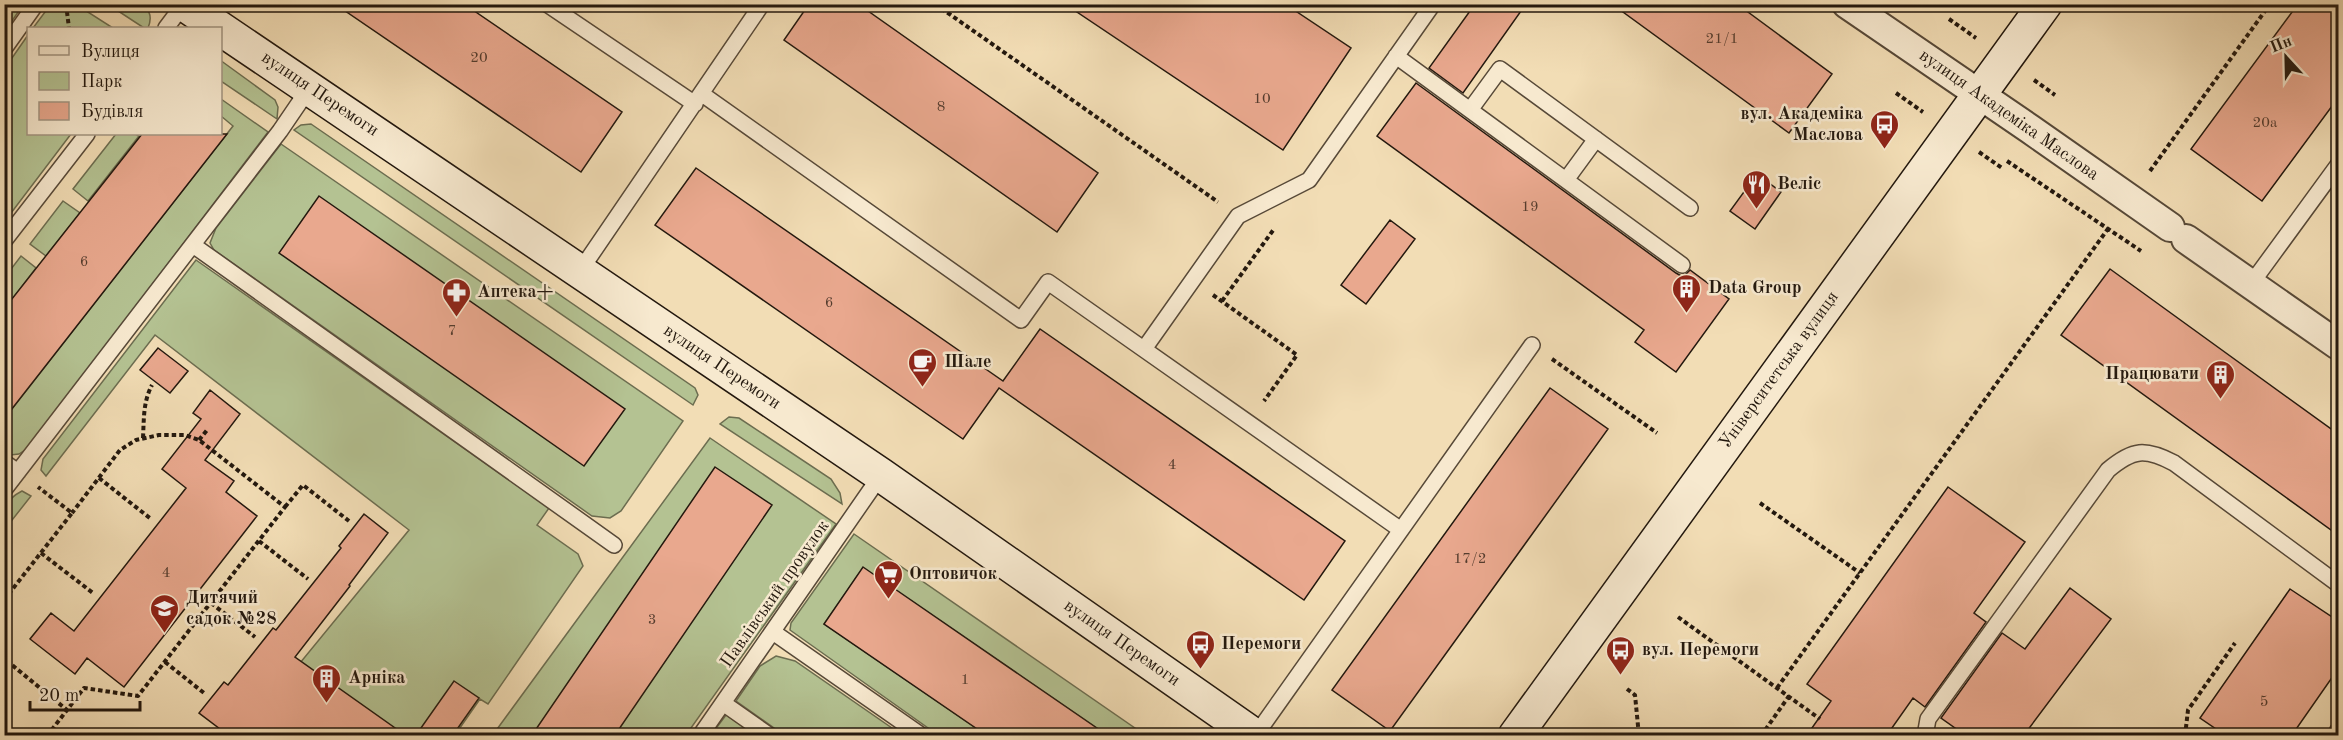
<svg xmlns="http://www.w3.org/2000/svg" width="2343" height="740" viewBox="0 0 2343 740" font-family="'Old Standard TT',serif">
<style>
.green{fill:#b4c292;stroke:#6c6d50;stroke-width:1.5}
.building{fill:#e9a88e;stroke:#23180e;stroke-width:1.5}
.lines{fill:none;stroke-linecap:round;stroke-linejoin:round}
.lane-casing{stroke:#574938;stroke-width:18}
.street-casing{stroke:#574938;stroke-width:32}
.secondary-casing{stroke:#23180e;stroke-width:36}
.path{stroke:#23180e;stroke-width:4;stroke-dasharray:4.5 3;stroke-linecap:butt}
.lane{stroke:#f7e9cf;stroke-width:15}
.street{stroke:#f7e9cf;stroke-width:28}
.secondary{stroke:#f7e9cf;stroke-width:33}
.labels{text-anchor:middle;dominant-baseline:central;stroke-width:5;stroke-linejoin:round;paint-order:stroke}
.number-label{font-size:15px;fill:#543c2e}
.street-label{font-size:18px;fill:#23180e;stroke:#f7e9cf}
.poi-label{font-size:18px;font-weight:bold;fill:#23180e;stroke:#f7e9cf;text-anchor:start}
</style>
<rect width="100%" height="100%" fill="#f2ddb5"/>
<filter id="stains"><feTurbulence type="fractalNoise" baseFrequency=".00333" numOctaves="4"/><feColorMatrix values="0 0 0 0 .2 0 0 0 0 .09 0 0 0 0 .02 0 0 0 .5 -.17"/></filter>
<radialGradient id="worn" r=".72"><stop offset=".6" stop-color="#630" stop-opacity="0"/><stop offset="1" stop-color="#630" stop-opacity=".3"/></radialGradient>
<path class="green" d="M 5,4 L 23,5 L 5,31 L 4,5 Z
M 51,4 L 77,5 L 113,28 L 33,28 Z
M 109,5 C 126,4 159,0 148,28 L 144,28 Z
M 28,35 L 28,134 L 71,134 L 5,221 L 5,68 Z
M 220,60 L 275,100 L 278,107 L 277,119 L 221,81 Z
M 221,99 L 268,132 L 28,448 L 19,454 L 10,455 L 5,451 L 4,419 L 233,126 L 221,116 Z
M 311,124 L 695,388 L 698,395 L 693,405 L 294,130 L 301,125 Z
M 116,134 L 135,134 L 139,136 L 88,201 L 73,189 Z
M 281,144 L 683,421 L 621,511 L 610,518 L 592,516 L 214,250 L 210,243 L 216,228 Z
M 63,201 L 80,213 L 46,256 L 30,244 Z
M 21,256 L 36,268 L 5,309 L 5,277 Z
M 196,260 L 549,508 L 537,525 L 578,554 L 583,566 L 488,704 L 480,699 L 455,735 L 241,735 L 409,530 L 155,335 L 46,476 L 41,470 L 43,459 Z
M 729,417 L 739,418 L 831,479 L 840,493 L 842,504 L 720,424 Z
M 710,438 L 836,524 L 686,735 L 492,736 Z
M 22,491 L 31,496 L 5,529 C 4,510 4,500 22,491 Z
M 854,534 L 1145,735 L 1107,735 L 863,568 L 824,624 L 986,735 L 938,735 L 790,630 L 791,623 Z
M 776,656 L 795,661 L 902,735 L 784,735 L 736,701 L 760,666 Z
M 726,715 L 755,735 L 711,735 Z"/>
<path class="building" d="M 335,4 L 464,4 L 622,112 L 581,172 Z
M 809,4 L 858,4 L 1098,173 L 1057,232 L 784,40 Z
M 1065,4 L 1285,4 L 1351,48 L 1283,150 Z
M 1475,4 L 1526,4 L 1463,93 L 1429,68 Z
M 1612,4 L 1737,4 L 1832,74 L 1789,133 Z
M 2298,4 L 2338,4 L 2338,98 L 2262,201 L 2191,149 Z
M 1416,83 L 1676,273 L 1683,277 L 1690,270 L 1729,299 L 1676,372 L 1635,342 L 1644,330 L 1377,136 Z
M 142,134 L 227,134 L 4,419 L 4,309 Z
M 696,168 L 1003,381 L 1040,329 L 1345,541 L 1304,600 L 999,388 L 963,439 L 655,225 Z
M 1757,174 L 1781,192 L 1755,229 L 1730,211 Z
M 319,196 L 625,409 L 584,466 L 279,253 Z
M 1390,220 L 1415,239 L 1366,304 L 1341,285 Z
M 2110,269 L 2338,434 L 2338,535 L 2061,335 Z
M 158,348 L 188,371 L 170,393 L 140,370 Z
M 1550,388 L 1608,429 L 1390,731 L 1332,690 Z
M 210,390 L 240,414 L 205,460 L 234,481 L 226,492 L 257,516 L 124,687 L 87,658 L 75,674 L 30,639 L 51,613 L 74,631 L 186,488 L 162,469 L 201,419 L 193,413 Z
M 715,467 L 772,505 L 615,735 L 532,735 Z
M 1948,487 L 2025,542 L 1974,613 L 1986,622 L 1925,707 L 1913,698 L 1887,735 L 1807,735 L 1831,701 L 1807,684 Z
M 364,514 L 388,533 L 349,585 L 350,586 L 295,657 L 405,735 L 228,735 L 199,713 L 224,682 L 228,685 L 273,628 L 276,630 L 341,548 L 339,546 Z
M 863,567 L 1107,735 L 986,735 L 824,624 Z
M 2070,588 L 2111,619 L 2024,735 L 1965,735 L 1941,718 L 2002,633 L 2025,649 Z
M 2290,589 L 2338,621 L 2338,669 L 2292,735 L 2225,735 L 2200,718 Z
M 454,681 L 479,698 L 453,735 L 416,735 Z"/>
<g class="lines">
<defs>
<path id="lane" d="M 547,4 L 695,104
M 166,28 L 184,4
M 4,49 L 36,4
M 1396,56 L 1682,265
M 702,94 L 1021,320 L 1048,282 L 1401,530
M 1470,110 L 1500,69 L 1690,208
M 1566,180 L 1596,139
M 4,241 L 87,134
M 193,245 L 614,545
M 580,271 L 762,4
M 2251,284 L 2338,165
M 1144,349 L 1238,216 L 1309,180 L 1433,4
M 4,462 L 18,472
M 4,490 L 280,131 L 310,87
M 773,632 L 922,736
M 723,703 L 770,736
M 700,736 L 881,475
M 1255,736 L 1532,345
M 1925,736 L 1928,719 L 2108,470 C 2133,449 2145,448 2174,463 L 2338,584
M 2335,736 L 2338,730"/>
<path id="street" d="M 1847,4 L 2030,129 L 2170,227
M 2186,239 L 2338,345"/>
<path id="secondary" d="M 184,4 L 881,475 L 1255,736
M 1515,736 L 2045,4"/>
</defs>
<use href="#lane" class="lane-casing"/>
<use href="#street" class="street-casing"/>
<use href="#secondary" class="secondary-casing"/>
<path class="path" d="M 66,4 L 69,28
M 935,4 L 1218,202
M 1949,19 L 1976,38
M 2034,80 L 2055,95
M 1896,93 L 1923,112
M 1979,152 L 2002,168
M 2007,161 L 2141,251
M 2150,171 L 2270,4
M 1213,295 L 1297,355 L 1264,401
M 1222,301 L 1274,229
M 1552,359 L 1657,433
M 143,438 C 144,419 143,402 152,385
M 199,440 L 207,430
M 99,478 L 151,519
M 1760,503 L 1860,573
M 285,507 L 303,485 L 349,521
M 259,541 L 308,579
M 41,553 L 93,593
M 4,600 L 72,513 L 38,487
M 211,603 L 255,637
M 1678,617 L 1820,719
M 4,653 L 12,665 L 67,710 L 84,688 L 138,696 L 285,507 L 199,440 L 185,435 L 159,435 L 136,440 L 120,450 L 72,513
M 165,662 L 204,693
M 1777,688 L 2110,226
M 1627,689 L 1635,695 L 1639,736
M 1837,732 L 1843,736
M 47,736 L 67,710
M 1761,736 L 1789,696
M 2185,736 L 2188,710 L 2235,643"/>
<use href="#lane" class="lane"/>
<use href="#street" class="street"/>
<use href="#secondary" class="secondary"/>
</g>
<defs>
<symbol id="bus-pin" viewBox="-11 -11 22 30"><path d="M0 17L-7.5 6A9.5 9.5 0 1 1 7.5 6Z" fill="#8f2418" stroke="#f7e9cf"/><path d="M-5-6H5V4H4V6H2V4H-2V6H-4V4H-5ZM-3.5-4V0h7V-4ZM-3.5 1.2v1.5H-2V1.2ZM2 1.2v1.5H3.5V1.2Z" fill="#fff"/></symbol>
<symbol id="restaurant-pin" viewBox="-11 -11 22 30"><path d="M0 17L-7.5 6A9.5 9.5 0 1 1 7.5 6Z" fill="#8f2418" stroke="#f7e9cf"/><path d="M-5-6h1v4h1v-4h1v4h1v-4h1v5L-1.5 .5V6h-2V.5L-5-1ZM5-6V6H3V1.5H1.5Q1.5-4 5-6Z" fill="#fff"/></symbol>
<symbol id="building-pin" viewBox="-11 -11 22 30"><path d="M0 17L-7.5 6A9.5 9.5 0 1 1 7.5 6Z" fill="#8f2418" stroke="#f7e9cf"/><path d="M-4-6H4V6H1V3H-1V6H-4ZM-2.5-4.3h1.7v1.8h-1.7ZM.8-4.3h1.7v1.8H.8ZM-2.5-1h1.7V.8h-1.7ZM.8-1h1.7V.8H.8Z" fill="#fff"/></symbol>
<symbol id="pharmacy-pin" viewBox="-11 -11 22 30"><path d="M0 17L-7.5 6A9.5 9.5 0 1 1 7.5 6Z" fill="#8f2418" stroke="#f7e9cf"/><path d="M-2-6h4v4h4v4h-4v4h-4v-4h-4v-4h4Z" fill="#fff"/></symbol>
<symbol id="cafe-pin" viewBox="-11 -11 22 30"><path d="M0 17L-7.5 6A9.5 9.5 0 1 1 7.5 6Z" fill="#8f2418" stroke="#f7e9cf"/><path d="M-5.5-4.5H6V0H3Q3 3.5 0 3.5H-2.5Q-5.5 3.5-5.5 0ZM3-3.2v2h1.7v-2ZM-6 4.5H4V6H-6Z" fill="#fff"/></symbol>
<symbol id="supermarket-pin" viewBox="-11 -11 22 30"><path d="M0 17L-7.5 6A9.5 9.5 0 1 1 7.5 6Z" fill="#8f2418" stroke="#f7e9cf"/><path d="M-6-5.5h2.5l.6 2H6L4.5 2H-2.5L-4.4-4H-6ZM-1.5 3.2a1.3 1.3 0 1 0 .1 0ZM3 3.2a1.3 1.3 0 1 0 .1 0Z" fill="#fff"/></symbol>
<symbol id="school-pin" viewBox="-11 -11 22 30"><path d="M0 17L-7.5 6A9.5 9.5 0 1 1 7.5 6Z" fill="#8f2418" stroke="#f7e9cf"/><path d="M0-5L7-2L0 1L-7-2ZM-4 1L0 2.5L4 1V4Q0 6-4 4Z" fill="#fff"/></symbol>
</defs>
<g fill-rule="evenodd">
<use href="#bus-pin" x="1868" y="108" width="33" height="45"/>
<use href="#restaurant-pin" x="1740" y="168" width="33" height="45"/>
<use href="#building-pin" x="1670" y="272" width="33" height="45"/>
<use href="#pharmacy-pin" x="440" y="276" width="33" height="45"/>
<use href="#cafe-pin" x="906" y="346" width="33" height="45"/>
<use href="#building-pin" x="2204" y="358" width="33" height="45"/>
<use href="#supermarket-pin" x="872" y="558" width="33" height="45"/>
<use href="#school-pin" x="148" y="592" width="33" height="45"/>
<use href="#bus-pin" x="1184" y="628" width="33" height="45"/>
<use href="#bus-pin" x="1604" y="634" width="33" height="45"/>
<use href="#building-pin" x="310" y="662" width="33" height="45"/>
</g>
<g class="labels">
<g class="number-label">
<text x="1722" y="39">21/1</text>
<text x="479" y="58">20</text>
<text x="1262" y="99">10</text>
<text x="941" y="107">8</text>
<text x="2265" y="123">20а</text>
<text x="1530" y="207">19</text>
<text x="84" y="262">6</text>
<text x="829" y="303">6</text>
<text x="452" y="331">7</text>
<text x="1172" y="465">4</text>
<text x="1470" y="559">17/2</text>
<text x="166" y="573">4</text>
<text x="652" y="620">3</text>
<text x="965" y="680">1</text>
<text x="2264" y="702">5</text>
</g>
<g class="street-label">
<text transform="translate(320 94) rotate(34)">вулиця Перемоги</text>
<text transform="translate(2009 115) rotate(35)">вулиця Академіка Маслова</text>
<text transform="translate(722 367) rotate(34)">вулиця Перемоги</text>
<text transform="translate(1779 370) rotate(-54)">Університетська вулиця</text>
<text transform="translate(775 594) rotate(-55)">Павлівський провулок</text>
<text transform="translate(1122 643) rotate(35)">вулиця Перемоги</text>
</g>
<g class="poi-label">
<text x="1863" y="114" text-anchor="end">вул. Академіка<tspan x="1863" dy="21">Маслова</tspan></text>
<text x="1777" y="184">Веліс</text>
<text x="1708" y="288">Data Group</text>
<text x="477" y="292">Аптека+</text>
<text x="944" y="362">Шале</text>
<text x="2199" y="374" text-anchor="end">Працювати</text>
<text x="909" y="574">Оптовичок</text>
<text x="186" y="598">Дитячий<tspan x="186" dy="21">садок №28</tspan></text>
<text x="1221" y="644">Перемоги</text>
<text x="1642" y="650">вул. Перемоги</text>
<text x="348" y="678">Арніка</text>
</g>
</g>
<rect width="2343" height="740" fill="none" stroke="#f2ddb5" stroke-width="24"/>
<rect x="6" y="6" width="2331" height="728" fill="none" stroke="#23180e" stroke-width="3"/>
<rect x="12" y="12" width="2319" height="716" fill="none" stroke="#23180e" stroke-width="1.5"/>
<rect x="27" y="27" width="195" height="108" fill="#f7e9cf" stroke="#a29582" stroke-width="1.5"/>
<rect x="39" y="46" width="30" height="9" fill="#f7e9cf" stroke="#a29582" stroke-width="1.5"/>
<text x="81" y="57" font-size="18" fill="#23180e">Вулиця</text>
<rect x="39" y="72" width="30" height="18" fill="#b4c292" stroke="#a29582" stroke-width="1.5"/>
<text x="81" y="87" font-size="18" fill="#23180e">Парк</text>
<rect x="39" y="102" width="30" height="18" fill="#e9a88e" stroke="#a29582" stroke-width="1.5"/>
<text x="81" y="117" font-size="18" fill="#23180e">Будівля</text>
<g transform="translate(2286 57) rotate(338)" stroke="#f7e9cf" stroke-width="4.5" paint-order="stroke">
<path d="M0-4.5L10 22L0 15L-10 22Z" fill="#23180e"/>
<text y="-9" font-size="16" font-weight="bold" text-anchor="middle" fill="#23180e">Пн</text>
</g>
<path d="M30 701v9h110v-9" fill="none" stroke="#23180e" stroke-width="3"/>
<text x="39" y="701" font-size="18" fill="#23180e" stroke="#f7e9cf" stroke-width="4.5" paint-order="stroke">20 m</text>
<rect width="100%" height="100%" filter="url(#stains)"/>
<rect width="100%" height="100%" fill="url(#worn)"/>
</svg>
